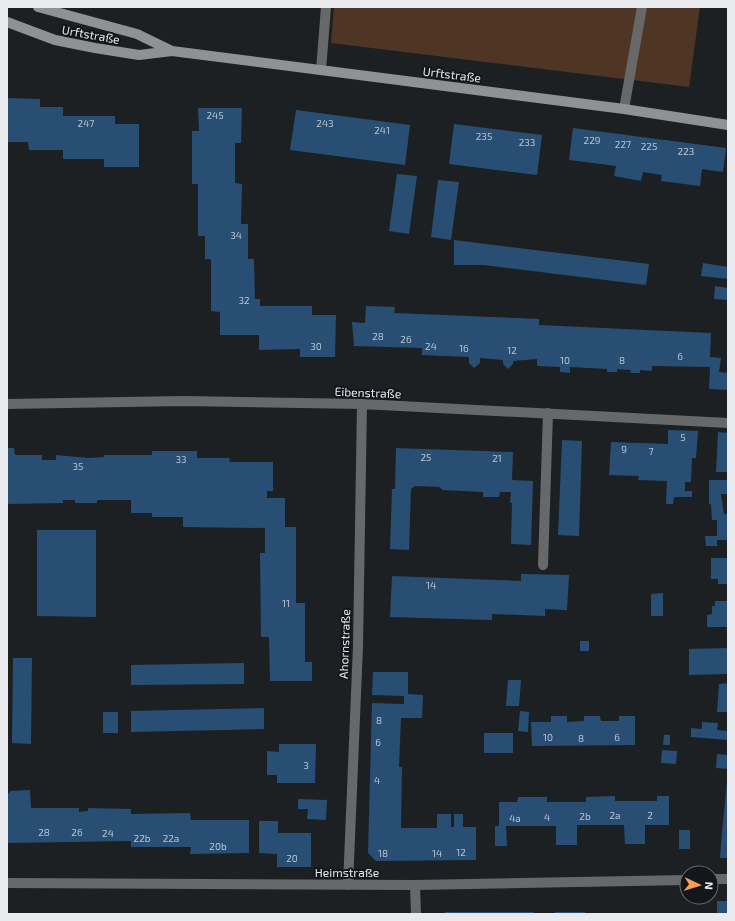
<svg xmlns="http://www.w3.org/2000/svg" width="735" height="921" viewBox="0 0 735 921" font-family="'Exo 2',sans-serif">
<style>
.green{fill:#4f3524}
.building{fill:#294e74}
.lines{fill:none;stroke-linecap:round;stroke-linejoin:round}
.lane{stroke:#66686a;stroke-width:10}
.street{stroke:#66686a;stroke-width:10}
.secondary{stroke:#8f9194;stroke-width:10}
.labels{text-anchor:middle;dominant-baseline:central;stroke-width:4;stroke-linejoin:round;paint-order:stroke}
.number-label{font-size:10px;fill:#b8c3cf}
.street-label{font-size:12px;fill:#e8eaed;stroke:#13161a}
</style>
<rect width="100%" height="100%" fill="#1c2023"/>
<path class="green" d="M 334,7 L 700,7 L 689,87 L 331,43 Z"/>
<path class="building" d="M 7,98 L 40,99 L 40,107 L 63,107 L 63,116 L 115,116 L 115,124 L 139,124 L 139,167 L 104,167 L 104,159 L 63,159 L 63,150 L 29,150 L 28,142 L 7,142 Z
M 198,108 L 242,108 L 241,143 L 235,143 L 235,183 L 242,184 L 241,224 L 248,224 L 248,259 L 254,259 L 255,299 L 260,299 L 260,306 L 312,306 L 312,315 L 336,315 L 335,357 L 300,357 L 300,349 L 259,350 L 259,335 L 220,335 L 220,312 L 211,311 L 211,259 L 205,259 L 205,236 L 198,236 L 198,184 L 192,184 L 192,131 L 199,131 Z
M 296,110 L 410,125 L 405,165 L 290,150 Z
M 454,124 L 542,135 L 537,175 L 449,164 Z
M 573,128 L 726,148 L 723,172 L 702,169 L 700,186 L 661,181 L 662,175 L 643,172 L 641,181 L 614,176 L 616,166 L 569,160 Z
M 397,174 L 417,176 L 409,234 L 389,231 Z
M 438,180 L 459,182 L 451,240 L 431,237 Z
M 454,240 L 649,264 L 646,285 L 483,265 L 454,265 Z
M 703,263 L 728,267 L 728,279 L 701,276 Z
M 715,286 L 728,288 L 728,300 L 714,299 Z
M 366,306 L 395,307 L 394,313 L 539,319 L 539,325 L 711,333 L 710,357 L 721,358 L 719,372 L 728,373 L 728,390 L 709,389 L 710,367 L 652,366 L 652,371 L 640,370 L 640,373 L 630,373 L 631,370 L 617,369 L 617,372 L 607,372 L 607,369 L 570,367 L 570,373 L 560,372 L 560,367 L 537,366 L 537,359 L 513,361 L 513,364 L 508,369 L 503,364 L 503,360 L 480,358 L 480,363 L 474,368 L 469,363 L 469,357 L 422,355 L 422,348 L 354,346 L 352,322 L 365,323 Z
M 668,430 L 698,431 L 696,458 L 692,458 L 691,482 L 685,482 L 685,491 L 692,491 L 692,497 L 674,497 L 673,504 L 666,504 L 667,481 L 638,480 L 639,476 L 609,475 L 611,442 L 668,444 Z
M 718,432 L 728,433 L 728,472 L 716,472 Z
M 562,440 L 582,441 L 579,536 L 558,535 Z
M 7,448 L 14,448 L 15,455 L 42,455 L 42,460 L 56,460 L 56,455 L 89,458 L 104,457 L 104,455 L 152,455 L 152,451 L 197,451 L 197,458 L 230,458 L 229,462 L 273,462 L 273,491 L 267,491 L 267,498 L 285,498 L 285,527 L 296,527 L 296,603 L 305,603 L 305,662 L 312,662 L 312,681 L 270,681 L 269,637 L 261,637 L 260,553 L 265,553 L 265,528 L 183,527 L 183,517 L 152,517 L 152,513 L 131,513 L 131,500 L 97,500 L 97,503 L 75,503 L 75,500 L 63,500 L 63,503 L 7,504 Z
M 396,448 L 513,452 L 512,480 L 533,481 L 531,545 L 511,544 L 512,503 L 510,503 L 511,492 L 500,492 L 499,497 L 483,497 L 483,492 L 443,490 L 439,487 L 415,486 L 411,489 L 409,550 L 390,549 L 392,489 L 395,489 Z
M 709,480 L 728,480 L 728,494 L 721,494 L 724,514 L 728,514 L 728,540 L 717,540 L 717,546 L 706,546 L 705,536 L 717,536 L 717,520 L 712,520 L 711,504 L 709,504 Z
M 37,530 L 96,530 L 96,617 L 37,616 Z
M 711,558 L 728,558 L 728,584 L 718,584 L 718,579 L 711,579 Z
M 521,574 L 569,575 L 567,610 L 545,609 L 545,616 L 492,614 L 492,620 L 390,617 L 392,576 L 521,581 Z
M 663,593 L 663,616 L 651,616 L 651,594 Z
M 715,601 L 728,601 L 728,627 L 707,627 L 707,615 L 712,614 L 712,606 L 715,606 Z
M 580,641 L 589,641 L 589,651 L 580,651 Z
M 728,648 L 728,674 L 689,675 L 689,649 Z
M 13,658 L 32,658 L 31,744 L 12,743 Z
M 244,663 L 244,684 L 131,685 L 131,665 Z
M 373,672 L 408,672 L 408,694 L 423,695 L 422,718 L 401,718 L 399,767 L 402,767 L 401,828 L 437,828 L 437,814 L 451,814 L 451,827 L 454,827 L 454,814 L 463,814 L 463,827 L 476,827 L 476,860 L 376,861 L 368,853 L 372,703 L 404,704 L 404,696 L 372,695 Z
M 508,680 L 521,680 L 519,706 L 506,706 Z
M 728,683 L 728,712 L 717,712 L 719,684 Z
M 264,708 L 264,729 L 131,732 L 131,711 Z
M 520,711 L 529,712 L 528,732 L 518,731 Z
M 103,712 L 118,712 L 118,733 L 103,733 Z
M 551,716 L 567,716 L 567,722 L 584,721 L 584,716 L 600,716 L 601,721 L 619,721 L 619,716 L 635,716 L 635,745 L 532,746 L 531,722 L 551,722 Z
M 702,722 L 718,723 L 717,730 L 728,731 L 728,740 L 691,737 L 691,728 L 702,729 Z
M 484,733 L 513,733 L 513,753 L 484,753 Z
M 664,735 L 670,735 L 670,745 L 663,745 Z
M 279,744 L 316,744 L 315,783 L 277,783 L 277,775 L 267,775 L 267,751 L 279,752 Z
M 662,750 L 677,751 L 676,764 L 661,763 Z
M 717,754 L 728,755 L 728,769 L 716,768 Z
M 727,781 L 728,858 L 720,858 L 722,832 Z
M 30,790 L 31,808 L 79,808 L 79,812 L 88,811 L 88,808 L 131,809 L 131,814 L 190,813 L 191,820 L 249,820 L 249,853 L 190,854 L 191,847 L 131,847 L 131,841 L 7,843 L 7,795 L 11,791 Z
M 615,796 L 615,801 L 657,801 L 657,796 L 669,796 L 669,825 L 645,825 L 645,844 L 625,844 L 624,825 L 577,825 L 577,845 L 556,845 L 556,826 L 506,826 L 507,846 L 495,846 L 495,826 L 499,826 L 499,802 L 517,802 L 518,797 L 547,797 L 547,802 L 586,802 L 586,797 Z
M 298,799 L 327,800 L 326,820 L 307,819 L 308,809 L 298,809 Z
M 259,821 L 278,821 L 278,833 L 311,833 L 311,867 L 277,867 L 277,854 L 259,853 Z
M 679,830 L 690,830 L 690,849 L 679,849 Z
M 717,901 L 728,901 L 728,914 L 717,914 Z
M 445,912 L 534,912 L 534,914 L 444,914 Z
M 555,912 L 585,912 L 585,914 L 555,914 Z"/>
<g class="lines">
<path class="lane" d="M 543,565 L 548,413"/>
<path class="street" d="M 321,70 L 326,7
M 624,109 L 642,7
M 7,404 L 184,401 L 362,404 L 728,423
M 711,879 L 728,879
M 7,883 L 415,885 L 687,880
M 348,885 L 358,646 L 362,404
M 415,885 L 416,914"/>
<path class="secondary" d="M 38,7 L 137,34 L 172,51
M 7,22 L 55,40 L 95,48 L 139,55 L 172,51 L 624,109 L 728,125"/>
</g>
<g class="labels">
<g class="number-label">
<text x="215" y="115">245</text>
<text x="86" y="123">247</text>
<text x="325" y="123">243</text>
<text x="382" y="130">241</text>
<text x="484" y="136">235</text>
<text x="592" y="140">229</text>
<text x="527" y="142">233</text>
<text x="623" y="144">227</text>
<text x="649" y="146">225</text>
<text x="686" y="151">223</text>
<text x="236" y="235">34</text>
<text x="244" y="300">32</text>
<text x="378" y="336">28</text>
<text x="406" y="339">26</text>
<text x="316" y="346">30</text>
<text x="431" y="346">24</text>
<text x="464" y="348">16</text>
<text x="512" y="350">12</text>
<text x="680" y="356">6</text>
<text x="565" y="360">10</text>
<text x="622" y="360">8</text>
<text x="683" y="437">5</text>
<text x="624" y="449">9</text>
<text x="651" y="451">7</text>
<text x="426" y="457">25</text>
<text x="497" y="458">21</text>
<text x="181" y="459">33</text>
<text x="78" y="466">35</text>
<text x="431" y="585">14</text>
<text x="286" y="603">11</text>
<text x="379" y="720">8</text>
<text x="548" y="737">10</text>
<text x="617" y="737">6</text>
<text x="581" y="738">8</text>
<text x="378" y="742">6</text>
<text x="306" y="765">3</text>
<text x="377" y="780">4</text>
<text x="615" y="815">2a</text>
<text x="650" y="815">2</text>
<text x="585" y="816">2b</text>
<text x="547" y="817">4</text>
<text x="515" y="818">4a</text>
<text x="44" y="832">28</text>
<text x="77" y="832">26</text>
<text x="108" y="833">24</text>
<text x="142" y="838">22b</text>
<text x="171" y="838">22a</text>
<text x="218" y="846">20b</text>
<text x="461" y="852">12</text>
<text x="383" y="853">18</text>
<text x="437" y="853">14</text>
<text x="292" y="858">20</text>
</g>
<g class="street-label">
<text transform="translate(91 34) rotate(10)">Urftstraße</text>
<text transform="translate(452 74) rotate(7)">Urftstraße</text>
<text transform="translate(368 392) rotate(2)">Eibenstraße</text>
<text transform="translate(344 644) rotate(-88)">Ahornstraße</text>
<text x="347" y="872">Heimstraße</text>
</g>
</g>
<rect width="735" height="921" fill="none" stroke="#e8eaed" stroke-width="16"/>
<g transform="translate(699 885) rotate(94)"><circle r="19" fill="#13161a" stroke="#686b6e"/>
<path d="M0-3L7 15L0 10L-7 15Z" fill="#ff9b5a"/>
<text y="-6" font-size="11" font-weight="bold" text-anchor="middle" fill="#e8eaed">N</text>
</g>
</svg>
